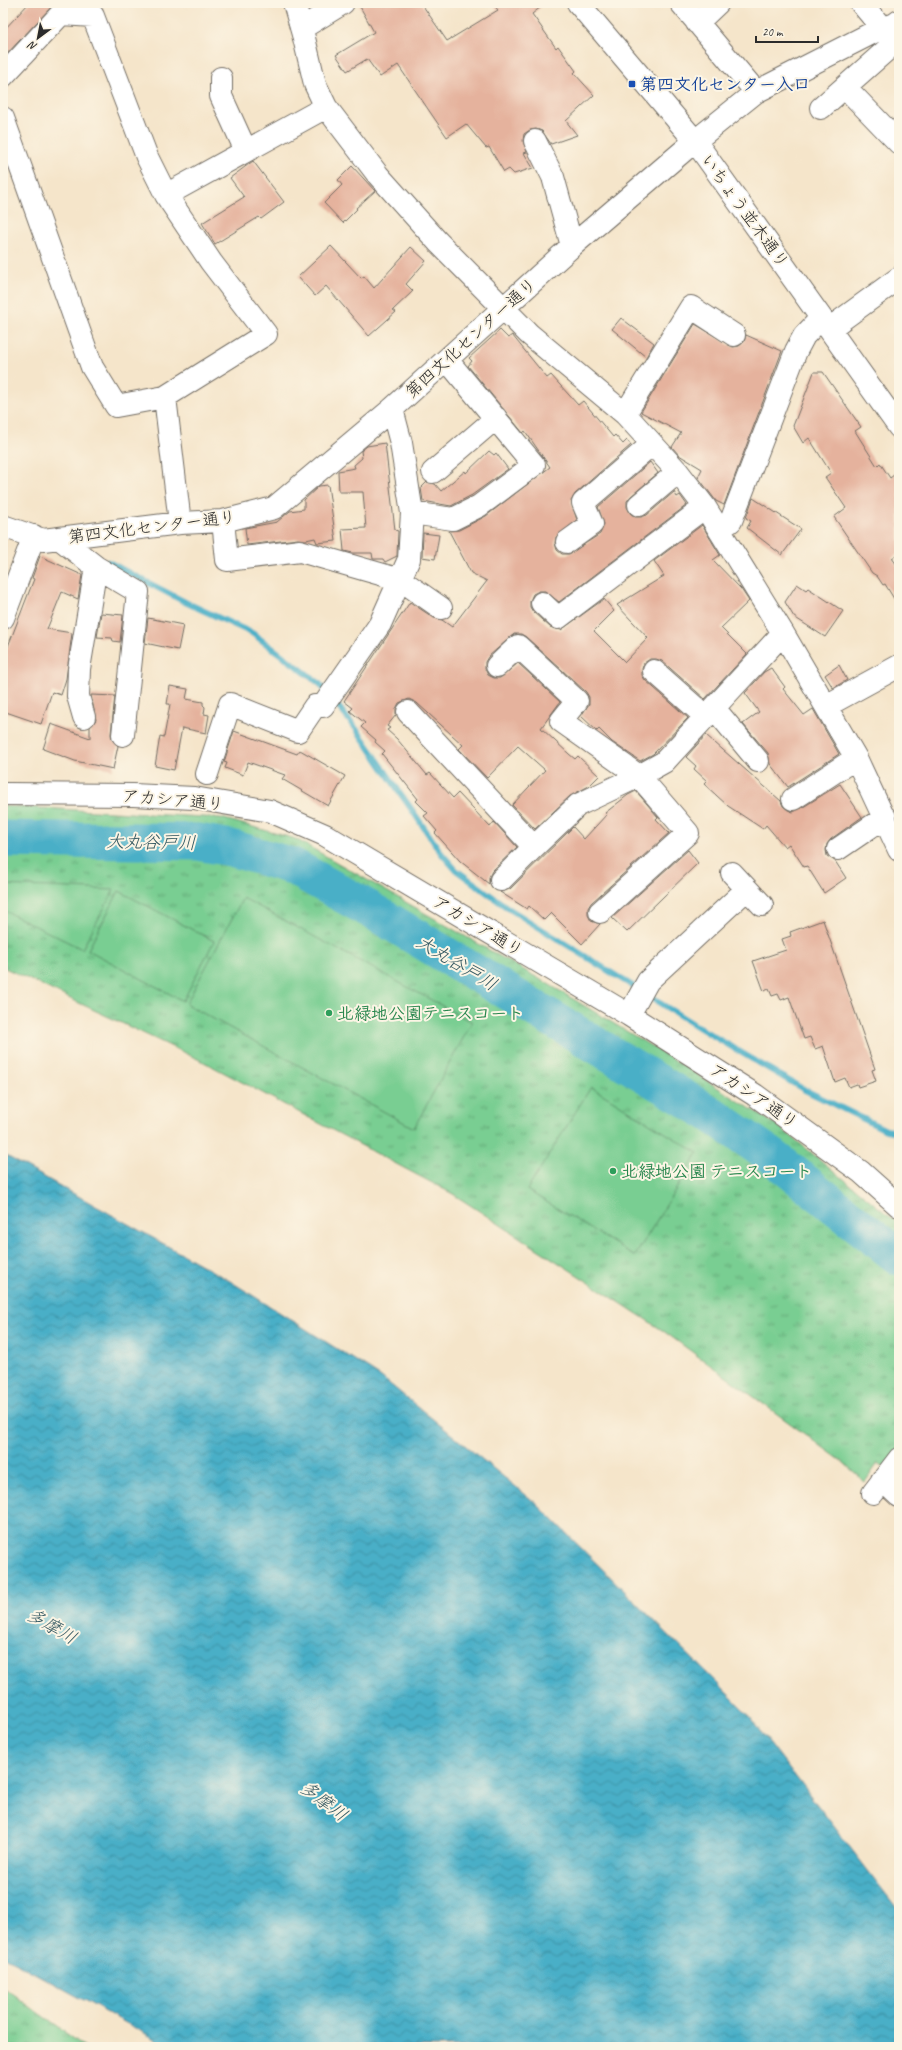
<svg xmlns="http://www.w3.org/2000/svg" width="902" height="2050" viewBox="0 0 902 2050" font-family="Caveat,'Klee One',sans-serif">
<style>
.park{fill:url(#park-tufts);stroke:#527c5e}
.pitch{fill:#79ce92;stroke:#527c5e}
.water{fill:url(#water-waves);stroke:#3a6d79}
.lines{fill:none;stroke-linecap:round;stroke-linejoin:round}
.stream{stroke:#48afc7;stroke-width:6}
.river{stroke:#48afc7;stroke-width:37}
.building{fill:#e5b29d}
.minor-casing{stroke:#726c63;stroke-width:24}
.minor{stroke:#fff;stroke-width:22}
.transit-dot{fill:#1a4fb4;stroke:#fcf5e5;stroke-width:1.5}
.leisure-dot{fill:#2e9e5b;stroke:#fcf5e5;stroke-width:1.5}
.labels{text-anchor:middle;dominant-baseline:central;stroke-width:4;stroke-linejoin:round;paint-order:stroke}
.transit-label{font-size:17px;font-weight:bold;fill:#164399;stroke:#fcf5e5;text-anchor:start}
.street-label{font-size:17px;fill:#2b2b2b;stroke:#fcf5e5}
.leisure-label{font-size:17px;font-weight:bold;fill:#27864d;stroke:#fcf5e5;text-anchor:start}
.water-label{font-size:18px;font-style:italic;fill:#355962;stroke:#fcf5e5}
</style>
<defs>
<pattern id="park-tufts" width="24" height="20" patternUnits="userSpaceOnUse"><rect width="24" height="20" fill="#79ce92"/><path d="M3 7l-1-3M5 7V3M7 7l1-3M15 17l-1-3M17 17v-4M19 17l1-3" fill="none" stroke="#63a777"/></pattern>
<pattern id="water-waves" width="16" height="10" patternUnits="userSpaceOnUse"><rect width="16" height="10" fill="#48afc7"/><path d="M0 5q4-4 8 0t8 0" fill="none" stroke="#3c8fa2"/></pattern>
</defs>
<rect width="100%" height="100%" fill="#fcf5e5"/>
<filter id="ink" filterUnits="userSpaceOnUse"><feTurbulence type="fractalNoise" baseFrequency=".025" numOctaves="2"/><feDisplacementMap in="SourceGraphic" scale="8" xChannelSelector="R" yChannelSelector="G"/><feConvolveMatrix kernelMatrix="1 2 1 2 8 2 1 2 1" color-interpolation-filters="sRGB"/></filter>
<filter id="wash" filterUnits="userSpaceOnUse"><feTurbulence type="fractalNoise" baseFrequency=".012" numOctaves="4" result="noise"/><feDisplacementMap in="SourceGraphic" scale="16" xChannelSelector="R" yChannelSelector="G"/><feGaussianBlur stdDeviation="0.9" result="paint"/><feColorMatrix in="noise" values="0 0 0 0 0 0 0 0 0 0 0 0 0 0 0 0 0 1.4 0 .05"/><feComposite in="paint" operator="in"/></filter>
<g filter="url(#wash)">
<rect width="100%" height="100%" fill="#f5e5ca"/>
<path class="park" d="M 3,806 L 221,818 L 296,839 L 550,985 L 671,1058 L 781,1128 L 899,1224 L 899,1476 L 878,1463 L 865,1482 L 843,1462 L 662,1330 L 453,1194 L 204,1062 L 3,967 Z
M 3,1987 L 85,2047 L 3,2047 Z"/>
<path class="pitch" d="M 3,885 L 114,890 L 82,949 L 3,910 Z
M 119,891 L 214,941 L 183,1001 L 88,950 Z
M 243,898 L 472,1022 L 414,1128 L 186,1004 Z
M 591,1087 L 698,1153 L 635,1256 L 527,1190 Z"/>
<path class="water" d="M 3,1154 L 230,1281 L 380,1376 L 537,1504 L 746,1712 L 899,1911 L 899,2047 L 170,2047 L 3,1956 Z"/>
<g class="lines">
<path class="stream" d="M 108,562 L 187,603 L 252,633 L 319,683 L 327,693
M 333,700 L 357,730 L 442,854 L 456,870 L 508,908 L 703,1030 L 803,1089 L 886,1130 L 899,1132"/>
<path class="river" d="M 3,839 L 198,842 L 231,848 L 292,866 L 369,909 L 711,1114 L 773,1157 L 899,1257"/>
</g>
<g id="blocks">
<path class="building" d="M 29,3 L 55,3 L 3,58 L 3,31 Z
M 358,3 L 421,3 L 447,41 L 498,10 L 492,3 L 546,3 L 532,14 L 556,48 L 558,46 L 576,71 L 574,73 L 594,95 L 566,121 L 577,135 L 551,144 L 542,131 L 536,129 L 530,130 L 524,134 L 523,141 L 527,152 L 524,153 L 533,168 L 514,174 L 509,169 L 504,172 L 489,147 L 486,148 L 466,124 L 447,137 L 398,65 L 380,77 L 367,59 L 347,71 L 336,55 L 374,32 Z
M 253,161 L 284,202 L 261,219 L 259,217 L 215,244 L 202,223 L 244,197 L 230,178 Z
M 352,166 L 375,191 L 356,208 L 357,209 L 343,223 L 324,203 L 342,185 L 338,180 Z
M 331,246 L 361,278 L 364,276 L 374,288 L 411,247 L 426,261 L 406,284 L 413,291 L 393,310 L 396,312 L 369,336 L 326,286 L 315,296 L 298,277 Z
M 621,318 L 654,343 L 646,357 L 612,329 Z
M 695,324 L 733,347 L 739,346 L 744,342 L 746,335 L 782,351 L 724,505 L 716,501 L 698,477 L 702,469 L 679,455 L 672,447 L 681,433 L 641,412 Z
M 500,330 L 508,338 L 512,335 L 547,378 L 551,375 L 578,405 L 583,401 L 613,437 L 615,435 L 623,444 L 627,440 L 631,445 L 575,494 L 571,501 L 577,520 L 556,537 L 555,543 L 557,550 L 562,554 L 569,554 L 600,534 L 604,524 L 598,507 L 650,462 L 658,473 L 631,496 L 627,501 L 627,507 L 630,513 L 635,517 L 641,517 L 647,515 L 674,492 L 677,497 L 680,495 L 687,505 L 559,602 L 545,591 L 539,591 L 533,594 L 530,601 L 530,607 L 533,612 L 550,627 L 561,630 L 604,599 L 614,611 L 594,631 L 625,662 L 648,638 L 617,605 L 664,576 L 654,561 L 702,525 L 720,555 L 713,560 L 741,589 L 749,601 L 721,628 L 747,654 L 705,699 L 662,661 L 656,659 L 650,659 L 644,663 L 642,669 L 642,675 L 645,680 L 688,718 L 653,754 L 640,761 L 612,742 L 599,729 L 597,731 L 581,716 L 589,704 L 589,697 L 586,692 L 526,637 L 521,634 L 514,634 L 488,657 L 485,662 L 485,669 L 488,675 L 494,678 L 500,678 L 518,663 L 560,702 L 541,728 L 569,754 L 575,759 L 578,756 L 599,776 L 589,786 L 570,796 L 535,829 L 512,805 L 545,770 L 518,746 L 487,778 L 459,749 L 463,745 L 417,703 L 409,699 L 399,703 L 396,709 L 396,715 L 387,726 L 390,728 L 387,730 L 397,739 L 427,775 L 430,773 L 453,798 L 458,793 L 490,827 L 494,822 L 517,847 L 492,871 L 489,877 L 489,884 L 460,861 L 435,833 L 437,831 L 424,816 L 428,813 L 416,801 L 418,799 L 382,754 L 385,751 L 375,742 L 376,740 L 361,727 L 365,723 L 350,711 L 353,708 L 344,701 L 410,602 L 434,618 L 442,620 L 452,627 L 487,581 L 471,573 L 449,531 L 459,530 L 486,516 L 550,467 L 525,431 L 523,433 L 468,366 L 472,361 L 469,358 Z
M 814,372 L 823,372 L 861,427 L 855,431 L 877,466 L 880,463 L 890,478 L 899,471 L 899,553 L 892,558 L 899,568 L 899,607 L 885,584 L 883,585 L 877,576 L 872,573 L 834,517 L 846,508 L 825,477 L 831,473 L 809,438 L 803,443 L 793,426 Z
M 385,443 L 395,530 L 398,531 L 397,556 L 385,562 L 383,559 L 373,559 L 372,553 L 353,553 L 344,551 L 342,529 L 366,528 L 363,492 L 339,492 L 338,471 L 355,468 L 354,465 L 362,458 L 361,451 L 367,446 Z
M 489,451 L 494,455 L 496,453 L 508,469 L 472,495 L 451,506 L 423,501 L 421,488 L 427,482 L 435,484 L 441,491 L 465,471 L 466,473 Z
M 328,485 L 336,541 L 317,543 L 315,538 L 306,540 L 298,539 L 247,545 L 245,528 L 277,522 L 290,511 L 304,509 L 304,500 L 319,486 Z
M 753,498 L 801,529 L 782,555 L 747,528 L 751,521 L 746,518 Z
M 423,533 L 439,535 L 435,559 L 422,557 Z
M 40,556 L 82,575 L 78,599 L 62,592 L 47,629 L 72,633 L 66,679 L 61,695 L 52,692 L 41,724 L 3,711 L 3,648 L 7,649 L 34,579 L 32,578 Z
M 797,584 L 806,590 L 808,588 L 843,611 L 825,637 L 794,617 L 785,602 Z
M 101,613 L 123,615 L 120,642 L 113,641 L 112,638 L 97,637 Z
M 148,618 L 183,625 L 178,650 L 145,643 Z
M 839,665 L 847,680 L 833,688 L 825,675 Z
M 771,668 L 785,687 L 783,689 L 804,715 L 813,709 L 839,754 L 788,787 L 770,764 L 768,753 L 743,724 L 759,712 L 745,693 L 764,672 Z
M 170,686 L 188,689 L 186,699 L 203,702 L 203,705 L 205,707 L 204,714 L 209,715 L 206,733 L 182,728 L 174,770 L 155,766 L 160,736 L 164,737 L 170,704 L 167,704 Z
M 91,695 L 115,696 L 111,734 L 112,740 L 118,746 L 113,769 L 75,761 L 43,749 L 51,724 L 90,738 L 90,727 L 96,720 Z
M 234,731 L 297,754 L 300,750 L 345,776 L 328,806 L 282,779 L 285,775 L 248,762 L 243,775 L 225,768 L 227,763 L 224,762 Z
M 706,735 L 781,801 L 783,806 L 788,810 L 793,812 L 800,809 L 840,784 L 862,817 L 831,839 L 827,844 L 826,850 L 827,856 L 835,861 L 846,878 L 824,893 L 807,866 L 804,867 L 789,844 L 785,847 L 766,825 L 763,829 L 728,806 L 704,784 L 707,781 L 694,769 L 696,766 L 686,757 Z
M 636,791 L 658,817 L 656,819 L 669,833 L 591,903 L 588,908 L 588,915 L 591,921 L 600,924 L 582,944 L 551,913 L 544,920 L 529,906 L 527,909 L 500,892 L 510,889 L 573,827 L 584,839 L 607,814 L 605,813 L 628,795 Z
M 688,850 L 698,863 L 627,932 L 612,918 Z
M 823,920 L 875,1069 L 872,1070 L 876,1081 L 858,1087 L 857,1084 L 849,1087 L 845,1078 L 835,1082 L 823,1046 L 815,1049 L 810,1037 L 804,1039 L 789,997 L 781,1000 L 778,994 L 772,996 L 769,989 L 764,991 L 753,961 L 786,950 L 782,939 L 791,936 L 790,932 Z"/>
</g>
</g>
<g filter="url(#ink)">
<use href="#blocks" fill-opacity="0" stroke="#726c63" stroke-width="1"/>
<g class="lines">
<defs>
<path id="minor" d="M 294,3 L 304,38 L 315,84 L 326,107 L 378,175 L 438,242 L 529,334 L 625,414 L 678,472 L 705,507 L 783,633 L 856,758 L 899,850
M 578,3 L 695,141 L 899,427
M 681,3 L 756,92
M 861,3 L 882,28
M 697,23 L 718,3
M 302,28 L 343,3
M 3,76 L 61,14 L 93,16 L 147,157 L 166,195 L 211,262 L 266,334 L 165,397 L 116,406 L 92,367 L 3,118
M 221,78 L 221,96 L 246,151
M 845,87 L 899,143
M 821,108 L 899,39
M 535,141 L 553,177 L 572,246
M 166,195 L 326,107
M 829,329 L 899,278
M 165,397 L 180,523
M 625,414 L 691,307 L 734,335
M 433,472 L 496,418
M 639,505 L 678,472
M 412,513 L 453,519 L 479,506 L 534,465 L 447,360
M 223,521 L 227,560 L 300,551 L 401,580 L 441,608
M 3,526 L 43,540 L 180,523 L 223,521 L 274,508 L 392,409 L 572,246 L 695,141 L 756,92 L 882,28 L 895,24 L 899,21
M 720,529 L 731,521 L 796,351 L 804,336 L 821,318
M 59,538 L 96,567 L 138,592 L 123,735
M 567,542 L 592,524 L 583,503 L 652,444
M 542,603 L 558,618 L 705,507
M 3,618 L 34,536
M 497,666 L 518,646 L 577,701 L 561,721 L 639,776 L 688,833 L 600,912
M 654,671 L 706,717
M 826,706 L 899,666
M 714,708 L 758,761
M 408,712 L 534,847
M 84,717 L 78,696 L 79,669 L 96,567
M 207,774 L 230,704 L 298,731 L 315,706 L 323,706 L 380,624 L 409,559 L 412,513 L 401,443 L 392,409
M 3,794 L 133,795 L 194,798 L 270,811 L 325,835 L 629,1015 L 755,1095 L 861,1172 L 899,1206
M 793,799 L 856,758
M 838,849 L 885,817
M 732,873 L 762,905
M 501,880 L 534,847 L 578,805 L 639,776 L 664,762 L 783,633
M 629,1015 L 648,981 L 747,889
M 882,1480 L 899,1496
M 873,1493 L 899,1459"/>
</defs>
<use href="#minor" class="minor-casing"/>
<use href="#minor" class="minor"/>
</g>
</g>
<rect class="transit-dot" x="628" y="80" width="8" height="8" rx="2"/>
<g class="leisure-dot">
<circle cx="329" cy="1013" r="4"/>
<circle cx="613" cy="1171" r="4"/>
</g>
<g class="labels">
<g class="transit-label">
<text x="640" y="84">第四文化センター入口</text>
</g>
<g class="street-label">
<text transform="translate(745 211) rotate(54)">いちょう並木通り</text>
<text transform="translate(471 338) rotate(-42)">第四文化センター通り</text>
<text transform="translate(152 527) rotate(-7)">第四文化センター通り</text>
<text transform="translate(173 800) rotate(5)">アカシア通り</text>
<text transform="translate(478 926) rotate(31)">アカシア通り</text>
<text transform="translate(754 1096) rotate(34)">アカシア通り</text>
</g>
<g class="leisure-label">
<text x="337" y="1013">北緑地公園テニスコート</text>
<text x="621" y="1171">北緑地公園 テニスコート</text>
</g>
<g class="water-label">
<text transform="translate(151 842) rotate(1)">大丸谷戸川</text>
<text transform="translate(457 963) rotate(31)">大丸谷戸川</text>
<text transform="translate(52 1626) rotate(30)">多摩川</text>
<text transform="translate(324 1801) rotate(37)">多摩川</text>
</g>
</g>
<rect width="902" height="2050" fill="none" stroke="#fcf5e5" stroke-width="16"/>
<g transform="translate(38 38) rotate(212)" stroke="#fcf5e5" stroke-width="3" paint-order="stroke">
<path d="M0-3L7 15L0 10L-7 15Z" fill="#2b2b2b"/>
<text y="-6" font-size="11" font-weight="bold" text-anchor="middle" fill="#2b2b2b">N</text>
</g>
<path d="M756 36v6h62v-6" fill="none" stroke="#2b2b2b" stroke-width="2"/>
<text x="762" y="36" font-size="12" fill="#2b2b2b" stroke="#fcf5e5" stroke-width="3" paint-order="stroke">20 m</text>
</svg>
